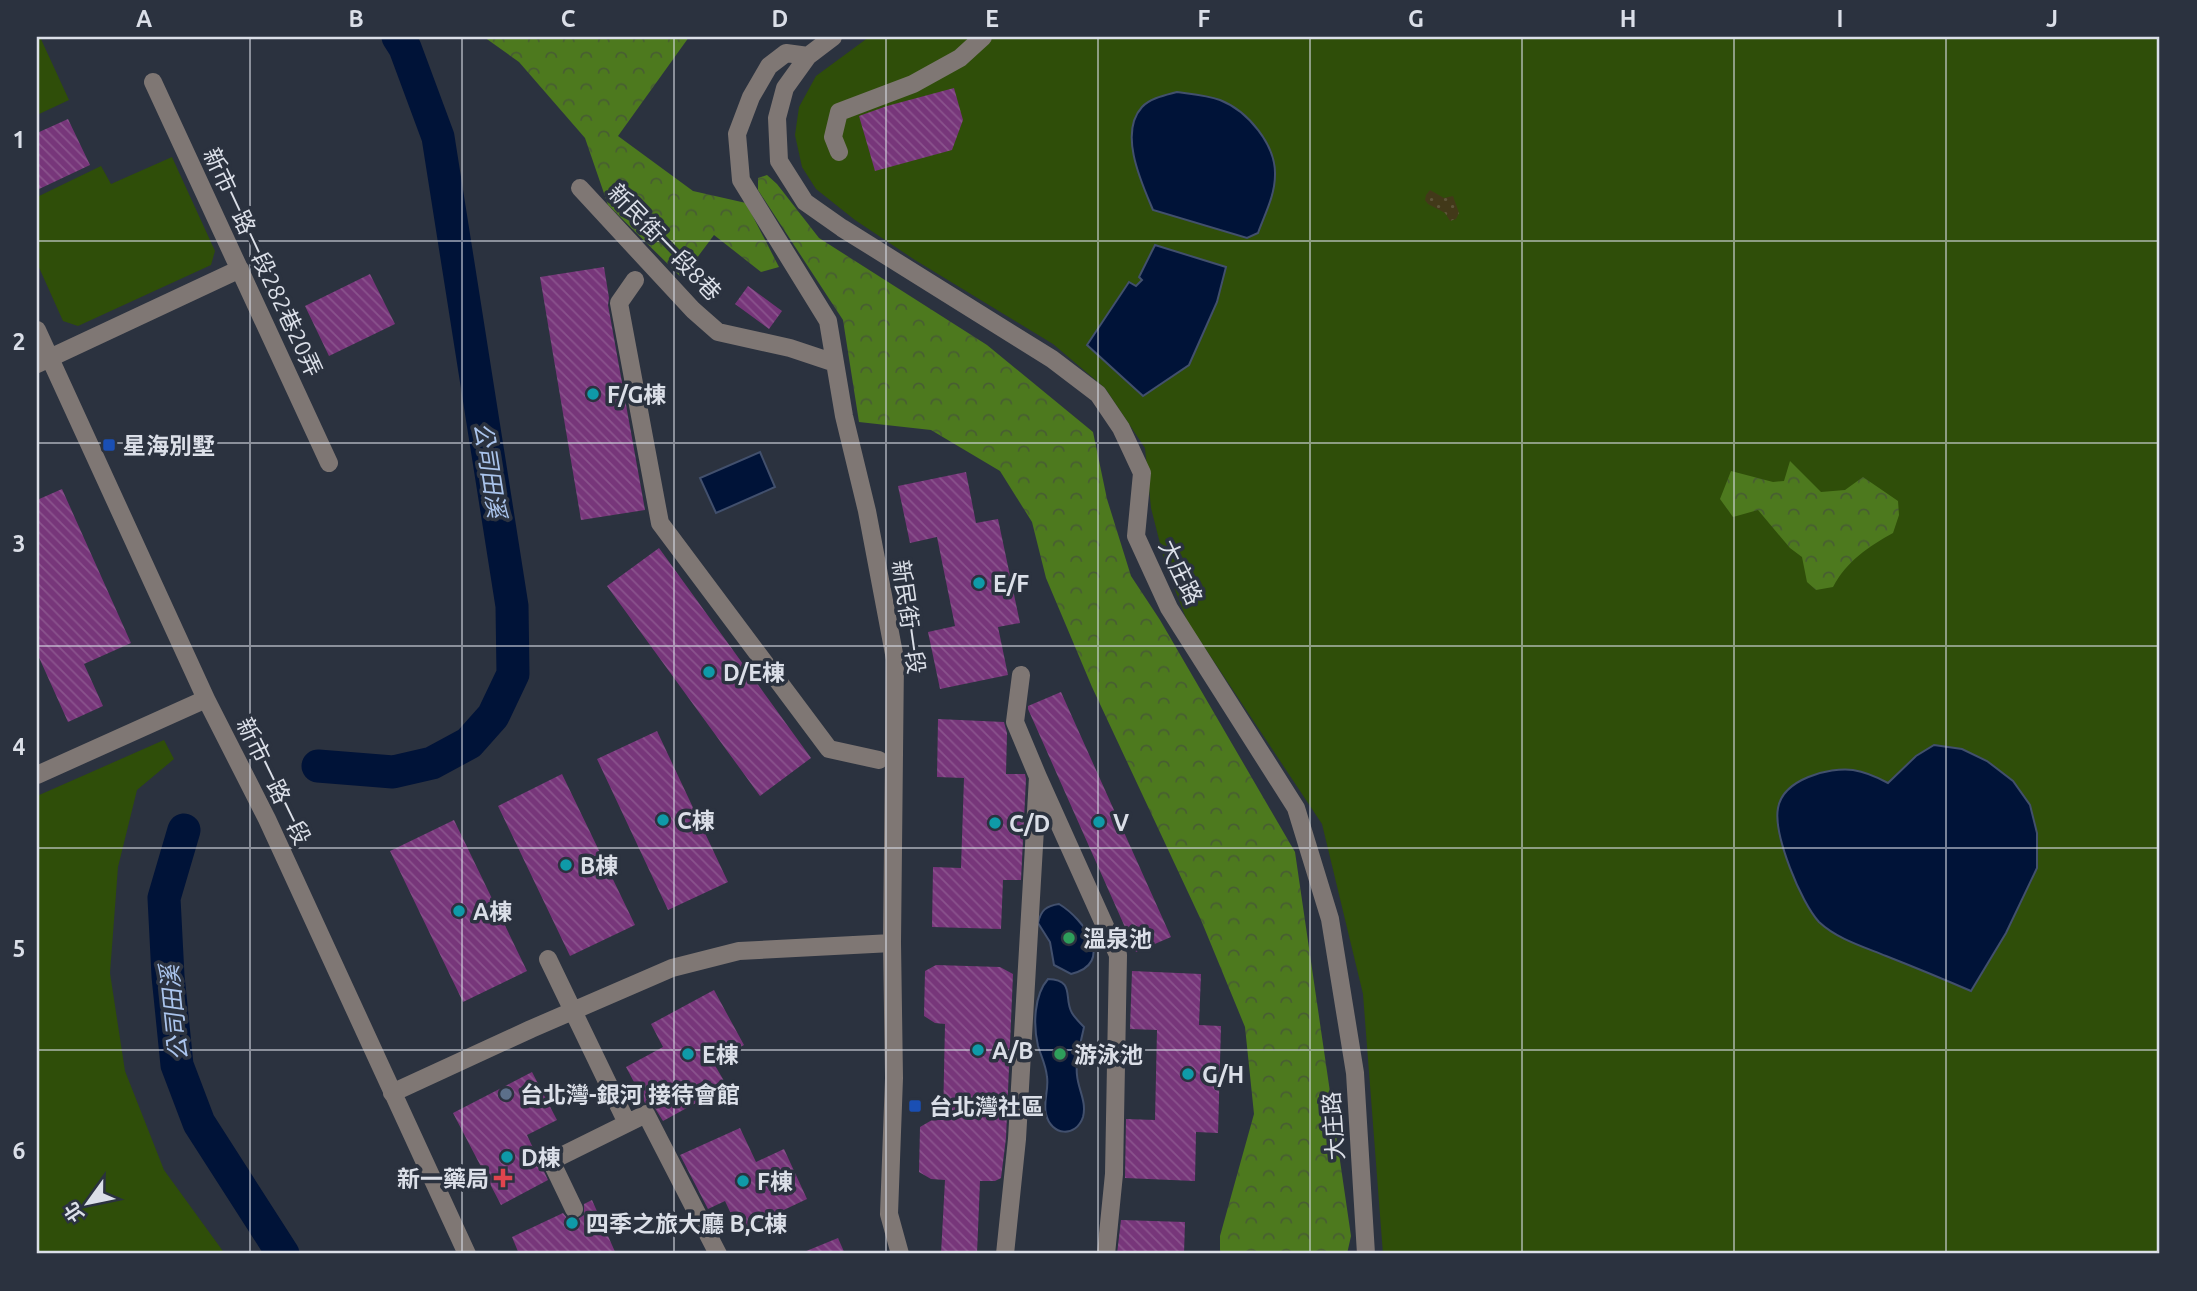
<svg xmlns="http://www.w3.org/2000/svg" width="2197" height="1291" viewBox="0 0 2197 1291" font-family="Ubuntu,'Noto Sans TC',sans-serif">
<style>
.green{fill:#2f4e09}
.forest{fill:url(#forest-crowns)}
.sand{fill:url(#sand-dots)}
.water{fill:#001338;stroke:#42506d;stroke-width:2}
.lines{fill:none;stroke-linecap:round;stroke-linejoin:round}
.river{stroke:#001338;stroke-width:33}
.building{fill:url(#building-back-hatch)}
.minor{stroke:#7f7774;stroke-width:18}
.grid{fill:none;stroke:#dbdfe8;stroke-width:2;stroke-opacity:0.55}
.culture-dot{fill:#0f9aa8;stroke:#2b323f;stroke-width:2.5}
.transit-dot{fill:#1a4fb4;stroke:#2b323f;stroke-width:2.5}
.leisure-dot{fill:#2e9e5b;stroke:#2b323f;stroke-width:2.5}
.service-dot{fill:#5c6f8a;stroke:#2b323f;stroke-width:2.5}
.health-dot{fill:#e0444e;stroke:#2b323f;stroke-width:2.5}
.labels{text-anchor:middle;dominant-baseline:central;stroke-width:7;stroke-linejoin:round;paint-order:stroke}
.street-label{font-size:23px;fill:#dbdfe8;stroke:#2b323f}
.poi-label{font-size:23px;font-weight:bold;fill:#dbdfe8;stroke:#2b323f;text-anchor:start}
.water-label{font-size:24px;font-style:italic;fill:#abc5ed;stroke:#2b323f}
.neatline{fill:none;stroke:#dbdfe8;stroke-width:2.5}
.grid-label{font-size:23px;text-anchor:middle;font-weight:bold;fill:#dbdfe8}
</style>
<defs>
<pattern id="forest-crowns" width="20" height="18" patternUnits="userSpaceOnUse" patternTransform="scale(1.75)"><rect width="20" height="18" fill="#4d791e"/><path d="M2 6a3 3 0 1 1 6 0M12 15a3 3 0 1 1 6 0" fill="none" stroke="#485e32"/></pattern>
<pattern id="sand-dots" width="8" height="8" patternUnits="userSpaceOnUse" patternTransform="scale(1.75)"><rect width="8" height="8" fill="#423919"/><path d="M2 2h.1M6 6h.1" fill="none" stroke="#5d553a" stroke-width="1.8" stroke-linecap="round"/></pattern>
<pattern id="building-back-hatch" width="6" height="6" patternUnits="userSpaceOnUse" patternTransform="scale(1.75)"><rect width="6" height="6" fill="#77367a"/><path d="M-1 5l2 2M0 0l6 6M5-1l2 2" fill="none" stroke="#8a538d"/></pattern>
</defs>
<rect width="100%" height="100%" fill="#2b323f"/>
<path class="green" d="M 37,37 L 40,37 L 69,100 L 37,115 Z
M 869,37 L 2160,37 L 2160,1254 L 1383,1254 L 1363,994 L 1322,824 L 1187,621 L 1165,563 L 1151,508 L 1145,448 L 1105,388 L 1053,344 L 915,260 L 855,220 L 816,189 L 802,167 L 795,135 L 799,107 L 816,76 Z
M 172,157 L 215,251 L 211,265 L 78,326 L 63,321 L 37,263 L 37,197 L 101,166 L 111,184 Z
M 164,740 L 174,759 L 137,790 L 118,867 L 110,973 L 125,1071 L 164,1170 L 225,1254 L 37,1254 L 37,796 Z"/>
<path class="forest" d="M 484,37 L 689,37 L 618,136 L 693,191 L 746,203 L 779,267 L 761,272 L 714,235 L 682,278 L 608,205 L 585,138 L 519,62 Z
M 767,175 L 777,184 L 819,238 L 987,345 L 1093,432 L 1107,499 L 1131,576 L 1160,620 L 1295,852 L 1351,1236 L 1347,1254 L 1220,1254 L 1220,1236 L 1254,1114 L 1245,1027 L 1201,920 L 1092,687 L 1046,578 L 1032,522 L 1000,471 L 931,430 L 859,422 L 843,320 L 758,190 L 758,178 Z
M 1790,461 L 1821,492 L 1845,490 L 1863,477 L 1898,501 L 1899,515 L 1893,533 C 1869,546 1846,562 1833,587 L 1816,590 L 1807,582 L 1802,557 L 1790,548 L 1758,510 L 1733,517 L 1720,499 L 1731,471 L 1773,482 L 1784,481 Z"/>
<path class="sand" d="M 1430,190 L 1444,198 L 1453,196 L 1459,213 L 1456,219 L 1450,221 L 1445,213 L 1428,204 L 1425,200 L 1426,195 Z"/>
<path class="water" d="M 1177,92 C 1191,94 1206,95 1220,100 C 1248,111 1276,145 1275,175 C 1275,195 1265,214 1258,233 L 1247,238 L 1153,210 C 1142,184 1118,133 1142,107 C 1150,98 1166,95 1177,92 Z
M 1155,245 L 1226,267 L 1217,302 L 1189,365 L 1143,396 L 1087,345 L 1129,282 L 1136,286 L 1142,280 L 1139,277 Z
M 760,452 L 775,487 L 716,513 L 700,478 Z
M 1934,745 L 1962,749 L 1987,761 L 2013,781 L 2030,805 L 2037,833 L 2037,868 L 2006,933 L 1971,991 C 1943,979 1914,967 1886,956 C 1864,947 1837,939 1819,922 C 1801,903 1773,834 1778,808 C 1783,779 1829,767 1853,770 C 1866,772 1877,777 1888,783 L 1916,756 Z
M 1059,904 C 1084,919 1116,963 1071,974 L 1054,965 L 1050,942 L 1038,923 C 1041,910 1046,906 1059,904 Z
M 1048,979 C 1076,980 1063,998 1072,1013 C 1075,1018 1080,1023 1084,1027 C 1081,1042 1075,1060 1077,1075 C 1078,1089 1087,1102 1083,1117 C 1076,1138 1051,1136 1046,1114 C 1043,1102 1049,1089 1047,1077 C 1046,1065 1041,1056 1038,1046 C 1033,1025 1034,995 1048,979 Z"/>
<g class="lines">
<path class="river" d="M 318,766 L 393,772 L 432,763 L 469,743 L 493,716 L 513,674 L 512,606 L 438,137 L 405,48 L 398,37
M 184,830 L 164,898 L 168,976 L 177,1065 L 199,1123 L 283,1254"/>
</g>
<path class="building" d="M 954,88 L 963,120 L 952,150 L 875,171 L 859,116 L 887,106 Z
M 68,119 L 90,165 L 37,190 L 37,133 Z
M 604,267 L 609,298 L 608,305 L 645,510 L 581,520 L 540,277 Z
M 370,274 L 395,324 L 329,356 L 305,306 Z
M 748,286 L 782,311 L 769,329 L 735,304 Z
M 966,472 L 976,523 L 998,519 L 1020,623 L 998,627 L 1008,675 L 940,689 L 928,632 L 955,626 L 937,537 L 910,543 L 898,486 Z
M 62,489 L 131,643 L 84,664 L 103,706 L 68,722 L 37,653 L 37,500 Z
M 659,548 L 811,758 L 760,796 L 607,586 Z
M 1061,692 L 1171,937 L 1136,952 L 1028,709 L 1028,706 Z
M 938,719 L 1004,722 L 1007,733 L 1006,774 L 1025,774 L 1026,779 L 1021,880 L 1003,880 L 1001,929 L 932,927 L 933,867 L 961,868 L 964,778 L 937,777 Z
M 657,731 L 728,882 L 668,910 L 597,759 Z
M 562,774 L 635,925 L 570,956 L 498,806 Z
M 454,820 L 527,971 L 463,1002 L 390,851 Z
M 936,965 L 1000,967 L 1013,974 L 1006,1138 L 1001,1178 L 995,1181 L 980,1181 L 977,1254 L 941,1254 L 945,1180 L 931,1179 L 919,1172 L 920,1127 L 932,1120 L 943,1120 L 945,1024 L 935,1023 L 924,1016 L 925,971 Z
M 1132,971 L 1201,974 L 1199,1025 L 1221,1026 L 1218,1133 L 1196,1132 L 1195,1181 L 1125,1178 L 1126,1119 L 1155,1120 L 1157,1030 L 1130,1029 Z
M 714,990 L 744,1045 L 713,1062 L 727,1086 L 663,1121 L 653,1105 L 645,1103 L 626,1067 L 663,1047 L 651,1024 Z
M 532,1072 L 557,1120 L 527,1135 L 548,1180 L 501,1205 L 453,1113 Z
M 740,1128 L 756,1162 L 784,1149 L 807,1199 L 739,1231 L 725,1201 L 708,1209 L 680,1155 Z
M 592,1200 L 616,1254 L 519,1254 L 512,1237 L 563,1213 L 568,1219 L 578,1219 L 584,1215 L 584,1204 Z
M 1121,1220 L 1185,1222 L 1184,1254 L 1117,1254 Z
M 838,1238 L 845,1254 L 799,1254 Z"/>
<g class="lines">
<path class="minor" d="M 833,37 L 808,56 L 785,88 L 777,118 L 779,161 L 805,202 L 842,228 L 1052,359 L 1098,394 L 1121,428 L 1142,473 L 1136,536 L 1169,608 L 1296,808 L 1330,919 L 1355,1073 L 1366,1254
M 808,56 L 786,53 L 769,66 L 751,97 L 737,134 L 741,180 L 828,321 L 844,416 L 867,511 L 895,659 L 892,943 L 894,1078 L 889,1214 L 900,1254
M 153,82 L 329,463
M 839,152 L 833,137 L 839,112 L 913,84 L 960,58 L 983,37
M 580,188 L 693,310 L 718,332 L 790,348 L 835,363
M 635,280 L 619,303 L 660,523 L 829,749 L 879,760
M 37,330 L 206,699 L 267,819 L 467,1254
M 37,364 L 240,269
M 1021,675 L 1015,722 L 1038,777
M 37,775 L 206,699
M 548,959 L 627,1123
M 392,1093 L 531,1029 L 672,968 L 739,951 L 892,943
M 574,1209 L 551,1161 L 646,1114 L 718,1254
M 1005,1254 L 1017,1139 L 1038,777 L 1118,955 L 1114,1174 L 1106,1254"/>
</g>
<path class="grid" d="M 250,37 L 250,1254M 462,37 L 462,1254M 674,37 L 674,1254M 886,37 L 886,1254M 1098,37 L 1098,1254M 1310,37 L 1310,1254M 1522,37 L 1522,1254M 1734,37 L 1734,1254M 1946,37 L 1946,1254M 37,241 L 2160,241M 37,443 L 2160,443M 37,646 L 2160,646M 37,848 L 2160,848M 37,1050 L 2160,1050"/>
<g class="culture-dot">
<circle cx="593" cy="394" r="7"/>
<circle cx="979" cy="583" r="7"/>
<circle cx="709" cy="672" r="7"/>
<circle cx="663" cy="820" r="7"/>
<circle cx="1099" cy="822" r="7"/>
<circle cx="995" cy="823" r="7"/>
<circle cx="566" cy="865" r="7"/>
<circle cx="459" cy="911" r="7"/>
<circle cx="978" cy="1050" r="7"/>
<circle cx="688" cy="1054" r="7"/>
<circle cx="1188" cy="1074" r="7"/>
<circle cx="507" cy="1157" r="7"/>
<circle cx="743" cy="1181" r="7"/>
<circle cx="572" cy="1223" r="7"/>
</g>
<g class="transit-dot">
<rect x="102" y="438" width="14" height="14" rx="3.5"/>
<rect x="908" y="1099" width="14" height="14" rx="3.5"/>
</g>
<g class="leisure-dot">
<circle cx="1069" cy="938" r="7"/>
<circle cx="1060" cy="1054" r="7"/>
</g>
<circle class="service-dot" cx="506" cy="1094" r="7"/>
<path class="health-dot" d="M499.5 1167.5h7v7h7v7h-7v7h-7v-7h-7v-7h7z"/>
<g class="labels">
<g class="street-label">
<text transform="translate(665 242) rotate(46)">新民街一段8巷</text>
<text transform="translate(263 262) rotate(65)">新市一路一段282巷20弄</text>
<text transform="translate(1181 572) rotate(64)">大庄路</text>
<text transform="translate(909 617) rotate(82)">新民街一段</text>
<text transform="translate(274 781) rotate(64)">新市一路一段</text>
<text transform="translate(1333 1126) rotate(-94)">大庄路</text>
</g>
<g class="poi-label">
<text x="607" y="394">F/G棟</text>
<text x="123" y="445">星海別墅</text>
<text x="993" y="583">E/F</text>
<text x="723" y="672">D/E棟</text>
<text x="677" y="820">C棟</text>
<text x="1113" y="822">V</text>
<text x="1009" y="823">C/D</text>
<text x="580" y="865">B棟</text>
<text x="473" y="911">A棟</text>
<text x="1083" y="938">溫泉池</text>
<text x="992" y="1050">A/B</text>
<text x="702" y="1054">E棟</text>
<text x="1074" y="1054">游泳池</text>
<text x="1202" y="1074">G/H</text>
<text x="520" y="1094">台北灣-銀河 接待會館</text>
<text x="929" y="1106">台北灣社區</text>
<text x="521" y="1157">D棟</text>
<text x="489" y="1178" text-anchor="end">新一藥局</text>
<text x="757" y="1181">F棟</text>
<text x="586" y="1223">四季之旅大廳 B,C棟</text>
</g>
<g class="water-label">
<text transform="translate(490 470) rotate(81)">公司田溪</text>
<text transform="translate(174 1013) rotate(-96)">公司田溪</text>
</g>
</g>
<rect width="2197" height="1291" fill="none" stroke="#2b323f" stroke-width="77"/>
<g transform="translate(88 1203) rotate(237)" stroke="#2b323f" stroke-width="5" paint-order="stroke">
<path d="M0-5L12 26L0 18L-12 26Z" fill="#dbdfe8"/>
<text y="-10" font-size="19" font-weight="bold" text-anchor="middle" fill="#dbdfe8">北</text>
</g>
<rect x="38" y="38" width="2120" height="1214" class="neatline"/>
<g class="grid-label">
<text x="144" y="27">A</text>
<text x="356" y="27">B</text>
<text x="568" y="27">C</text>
<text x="780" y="27">D</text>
<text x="992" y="27">E</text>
<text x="1204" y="27">F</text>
<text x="1416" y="27">G</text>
<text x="1628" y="27">H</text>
<text x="1840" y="27">I</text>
<text x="2052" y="27">J</text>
<text x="19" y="148">1</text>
<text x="19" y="350">2</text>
<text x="19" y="552">3</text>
<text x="19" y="755">4</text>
<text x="19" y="957">5</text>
<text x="19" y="1159">6</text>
</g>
</svg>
